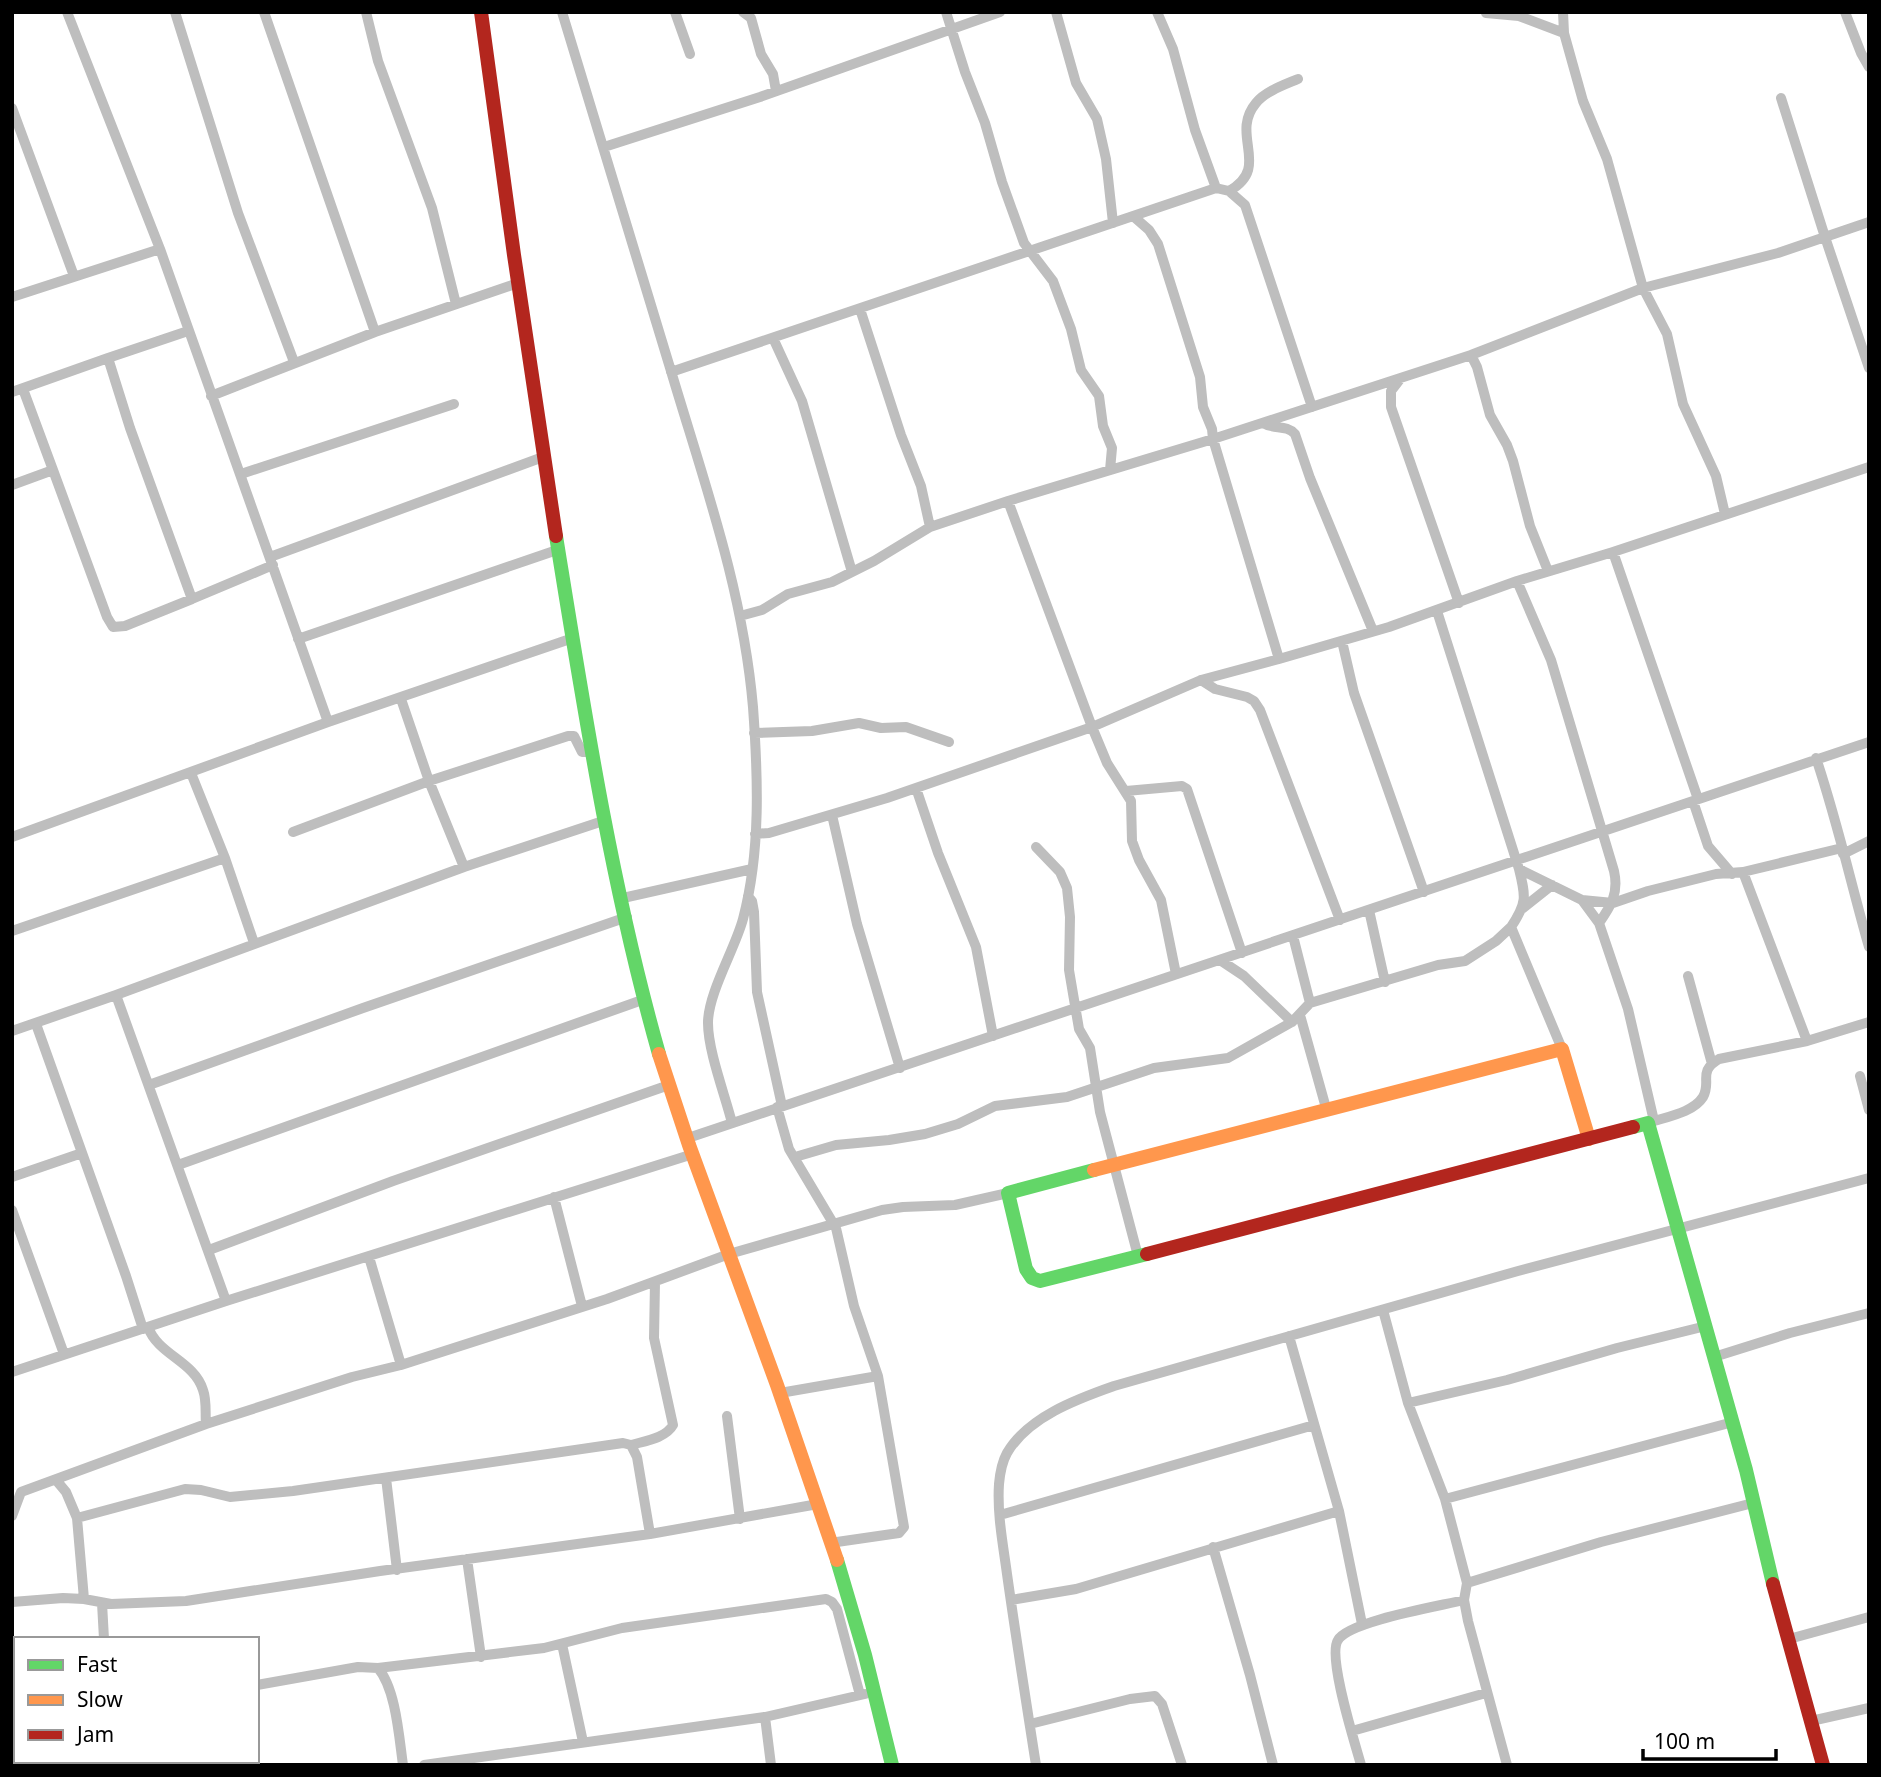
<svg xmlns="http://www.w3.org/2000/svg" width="1881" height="1777" viewBox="0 0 1881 1777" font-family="'Noto Sans',sans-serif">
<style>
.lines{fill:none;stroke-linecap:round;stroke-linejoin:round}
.street{stroke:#bebebe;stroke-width:10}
.fast{stroke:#63d668;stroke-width:14}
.slow{stroke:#ff974d;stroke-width:14}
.jam{stroke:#b3261e;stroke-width:14}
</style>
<rect width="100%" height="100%" fill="#fff"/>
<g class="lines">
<path class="street" d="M 67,12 L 160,249 L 328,722
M 175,12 L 238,213 L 294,362
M 264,12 L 375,332
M 366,12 L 378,61 L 432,208 L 456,304
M 562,12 C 599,132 634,252 671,371 C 704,482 743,590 753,707 C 758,776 761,851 743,919 C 735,949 708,993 708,1023 C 708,1051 725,1095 732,1123
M 675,12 L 690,54
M 743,12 L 751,18 L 761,54 L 773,74 L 776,91
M 946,12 L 965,72 L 985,123 L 1002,182 L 1024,243 L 1053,281 L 1071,329 L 1081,370 L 1099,396 L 1103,426 L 1112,448 L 1110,470
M 1056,12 L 1076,83 L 1097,119 L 1106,159 L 1113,223
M 1157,12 L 1173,49 L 1195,130 L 1216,188
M 1563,12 L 1564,33 L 1583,101 L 1607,159 L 1643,288 L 1667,334 L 1683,404 L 1716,476 L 1725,514
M 1845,12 L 1861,53 L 1869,67
M 1486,13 L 1519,16 L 1564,33
M 1781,98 L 1825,237 L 1869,222
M 12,108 L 74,276
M 604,147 L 760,97 L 1000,12
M 1229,191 C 1272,167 1229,135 1256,103 C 1266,91 1284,85 1298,79
M 1133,216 L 1149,230 L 1158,244 L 1200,377 L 1203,407 L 1212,429 L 1213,439 L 1279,659 L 1389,627 L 1517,581 L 1613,552 L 1869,467
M 12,297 L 160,249
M 860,309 L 901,435 L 921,486 L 930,527
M 188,331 L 108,358 L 130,428 L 192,599 L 273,565
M 773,338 L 802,401 L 852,572
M 1471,355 L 1477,367 L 1490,415 L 1507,445 L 1513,461 L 1530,526 L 1548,571
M 671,372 L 1216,188 L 1229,191 L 1245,205 L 1312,407
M 1401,378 L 1391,391 L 1391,407 L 1459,603
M 12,392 L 108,358
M 211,396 L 375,332 L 518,283
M 1263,423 C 1274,430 1286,424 1295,434 L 1310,478 L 1373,631
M 53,470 L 107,617 L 113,627 L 125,626 L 192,599
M 241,474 L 454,404
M 12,485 L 53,470 L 23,389
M 1008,501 L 1092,727 L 1107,763 L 1131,801 L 1132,841 L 1139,860 L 1161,900 L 1176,974
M 1613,552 L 1698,799
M 270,557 L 543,457
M 1517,581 L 1551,660 L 1614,871 C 1619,893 1611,906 1599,923
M 1437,611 L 1519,869 L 1582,900 L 1613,903 L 1648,891 L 1716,874 L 1743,872 L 1807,1041
M 740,616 L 762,610 L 788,594 L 832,582 L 874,561 L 930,527 L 1008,501 L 1213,439 L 1471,355 L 1643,288 L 1778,253 L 1825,237 L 1869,368
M 298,639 L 557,550
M 1342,641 L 1354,693 L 1424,892
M 1201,680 L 1215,689 L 1247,697 L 1254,701 L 1260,710 L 1340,920
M 401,699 L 429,781 L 464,867
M 754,733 L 812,731 L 859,723 L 881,728 L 906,727 L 949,742
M 1816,758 C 1837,820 1851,884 1869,947
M 191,773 L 225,858
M 916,788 L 938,853 L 976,947 L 993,1036
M 1126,791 L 1182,786 L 1187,789 L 1242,953
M 1693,801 L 1708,846 L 1732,874
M 832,815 L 857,924 L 900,1068
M 293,832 L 429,781 L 568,736 L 574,736 L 582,752 L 593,752
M 755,834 L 769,833 L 887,798 L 1092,727 L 1201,680 L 1279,659
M 12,837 L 328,722 L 573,638
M 1036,847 L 1060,872 L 1067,888 L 1070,917 L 1069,970 L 1079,1029 L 1090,1048 L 1100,1112 L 1138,1256
M 1843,854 L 1869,841
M 1519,869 C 1526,897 1527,903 1511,927 L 1562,1049
M 1743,872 L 1842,848
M 748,896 L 752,901 L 754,912 L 757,992 L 782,1106
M 623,898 L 752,869
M 1582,900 L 1599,923 L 1628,1009 L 1654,1121
M 1523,908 L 1552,885
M 1369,910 L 1385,982
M 12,931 L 225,858 L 254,943
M 1293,936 L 1310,1003 L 1438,965 L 1465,961 L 1496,941 L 1511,927
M 1220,960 L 1244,976 L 1292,1022
M 1688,976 L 1712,1064
M 116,995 L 226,1301
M 1300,1015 L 1326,1108
M 36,1024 L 126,1276 L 143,1329
M 12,1031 L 116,995 L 464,867 L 606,820
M 1860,1076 L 1869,1110
M 149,1085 L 363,1008 L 627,917
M 777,1107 L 789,1149 L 836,1228 L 854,1306 L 878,1376 L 904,1527 L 899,1533 L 830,1543
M 1648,1123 C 1665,1117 1693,1113 1703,1097 C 1712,1081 1697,1072 1719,1059 L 1807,1041 L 1869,1022
M 688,1138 L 1869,742
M 795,1157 L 836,1145 L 889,1140 L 925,1134 L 958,1124 L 995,1106 L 1067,1097 L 1154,1068 L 1228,1058 L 1292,1022 L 1310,1003
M 178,1165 L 645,999
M 12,1177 L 82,1153
M 554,1197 L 582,1306
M 12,1210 L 64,1354
M 209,1250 L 393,1181 L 669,1085
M 369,1257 L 401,1365
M 1383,1310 L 1408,1403 L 1445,1499 L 1467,1583 L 1464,1600 L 1468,1621 L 1507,1765
M 148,1327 C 158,1355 194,1361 203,1390 C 207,1401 205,1413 206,1424
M 1289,1336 L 1339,1511 L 1362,1624
M 1714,1357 L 1790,1333 L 1869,1313
M 12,1372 L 226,1301 L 693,1154
M 780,1393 L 878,1376
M 1408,1403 L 1507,1380 L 1617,1348 L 1706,1326
M 727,1416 L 740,1519
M 631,1445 C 645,1441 666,1438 673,1425 L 654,1338 L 655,1282
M 386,1478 L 397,1570
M 56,1480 L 66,1492 L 77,1518 L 185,1489 L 201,1490 L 230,1497 L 293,1491 L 623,1443 L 631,1445 L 637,1457 L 650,1534
M 1445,1499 L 1733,1422
M 1000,1515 L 1314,1425
M 12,1516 L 21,1492 L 206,1424 L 352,1377 L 401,1365 L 607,1299 L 729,1254 L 882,1210 L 903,1207 L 955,1205 L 1008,1193
M 77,1518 L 84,1599
M 1213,1547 L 1250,1675 L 1273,1765
M 467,1559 L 481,1657
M 1467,1583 L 1601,1542 L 1753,1503
M 1011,1600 L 1076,1589 L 1339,1511
M 12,1602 L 63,1598 L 84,1599 L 111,1604 L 186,1601 L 380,1571 L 650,1534 L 818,1504
M 102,1603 L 104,1639
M 1789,1639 L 1869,1617
M 562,1644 L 583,1742
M 378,1668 L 544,1648 L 622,1628 L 826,1599 L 832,1602 L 837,1609 L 860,1695
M 257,1685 L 358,1667 L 378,1668 C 396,1689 399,1737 403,1765
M 765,1717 L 771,1765
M 1811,1721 L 1869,1708
M 1030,1724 L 1130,1699 L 1155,1696 L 1162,1704 L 1182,1765
M 1352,1731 L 1486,1693
M 106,1761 L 106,1765
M 424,1765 L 765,1717 L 865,1694
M 1036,1765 C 1026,1701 1016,1638 1007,1574 C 1003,1544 997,1514 999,1484 C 1000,1473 1002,1462 1007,1453 C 1028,1417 1077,1399 1114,1386 L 1518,1271 L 1869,1178
M 1361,1765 C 1355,1743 1327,1656 1338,1640 C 1349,1621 1440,1606 1464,1600"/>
<path class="fast" d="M 556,536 C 584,709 611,885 659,1054
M 1633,1127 L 1648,1123 L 1746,1470 L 1773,1584
M 1094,1170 L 1008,1193 L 1026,1269 L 1032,1278 L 1040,1281 L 1147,1254
M 837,1560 L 865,1655 L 892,1765"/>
<path class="slow" d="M 659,1054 L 689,1145 L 777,1385 L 837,1560
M 1094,1170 L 1562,1049 L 1589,1139"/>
<path class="jam" d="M 481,12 L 514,255 L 556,536
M 1147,1254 L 1633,1127
M 1773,1584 L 1823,1765"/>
</g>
<rect width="1881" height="1777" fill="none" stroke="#000000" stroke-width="28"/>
<rect x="14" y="1637" width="245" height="126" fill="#ffffff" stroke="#999999" stroke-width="2"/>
<rect x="28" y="1660" width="35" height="10" fill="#63d668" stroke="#999999" stroke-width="2"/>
<text x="77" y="1672" font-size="21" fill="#000000">Fast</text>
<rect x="28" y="1695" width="35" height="10" fill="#ff974d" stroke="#999999" stroke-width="2"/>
<text x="77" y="1707" font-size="21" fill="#000000">Slow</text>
<rect x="28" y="1730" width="35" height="10" fill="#b3261e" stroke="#999999" stroke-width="2"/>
<text x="77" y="1742" font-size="21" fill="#000000">Jam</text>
<path d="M1643 1749v10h133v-10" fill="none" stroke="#000000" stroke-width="3.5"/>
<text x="1654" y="1749" font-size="21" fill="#000000" stroke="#ffffff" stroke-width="5" paint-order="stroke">100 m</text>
</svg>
